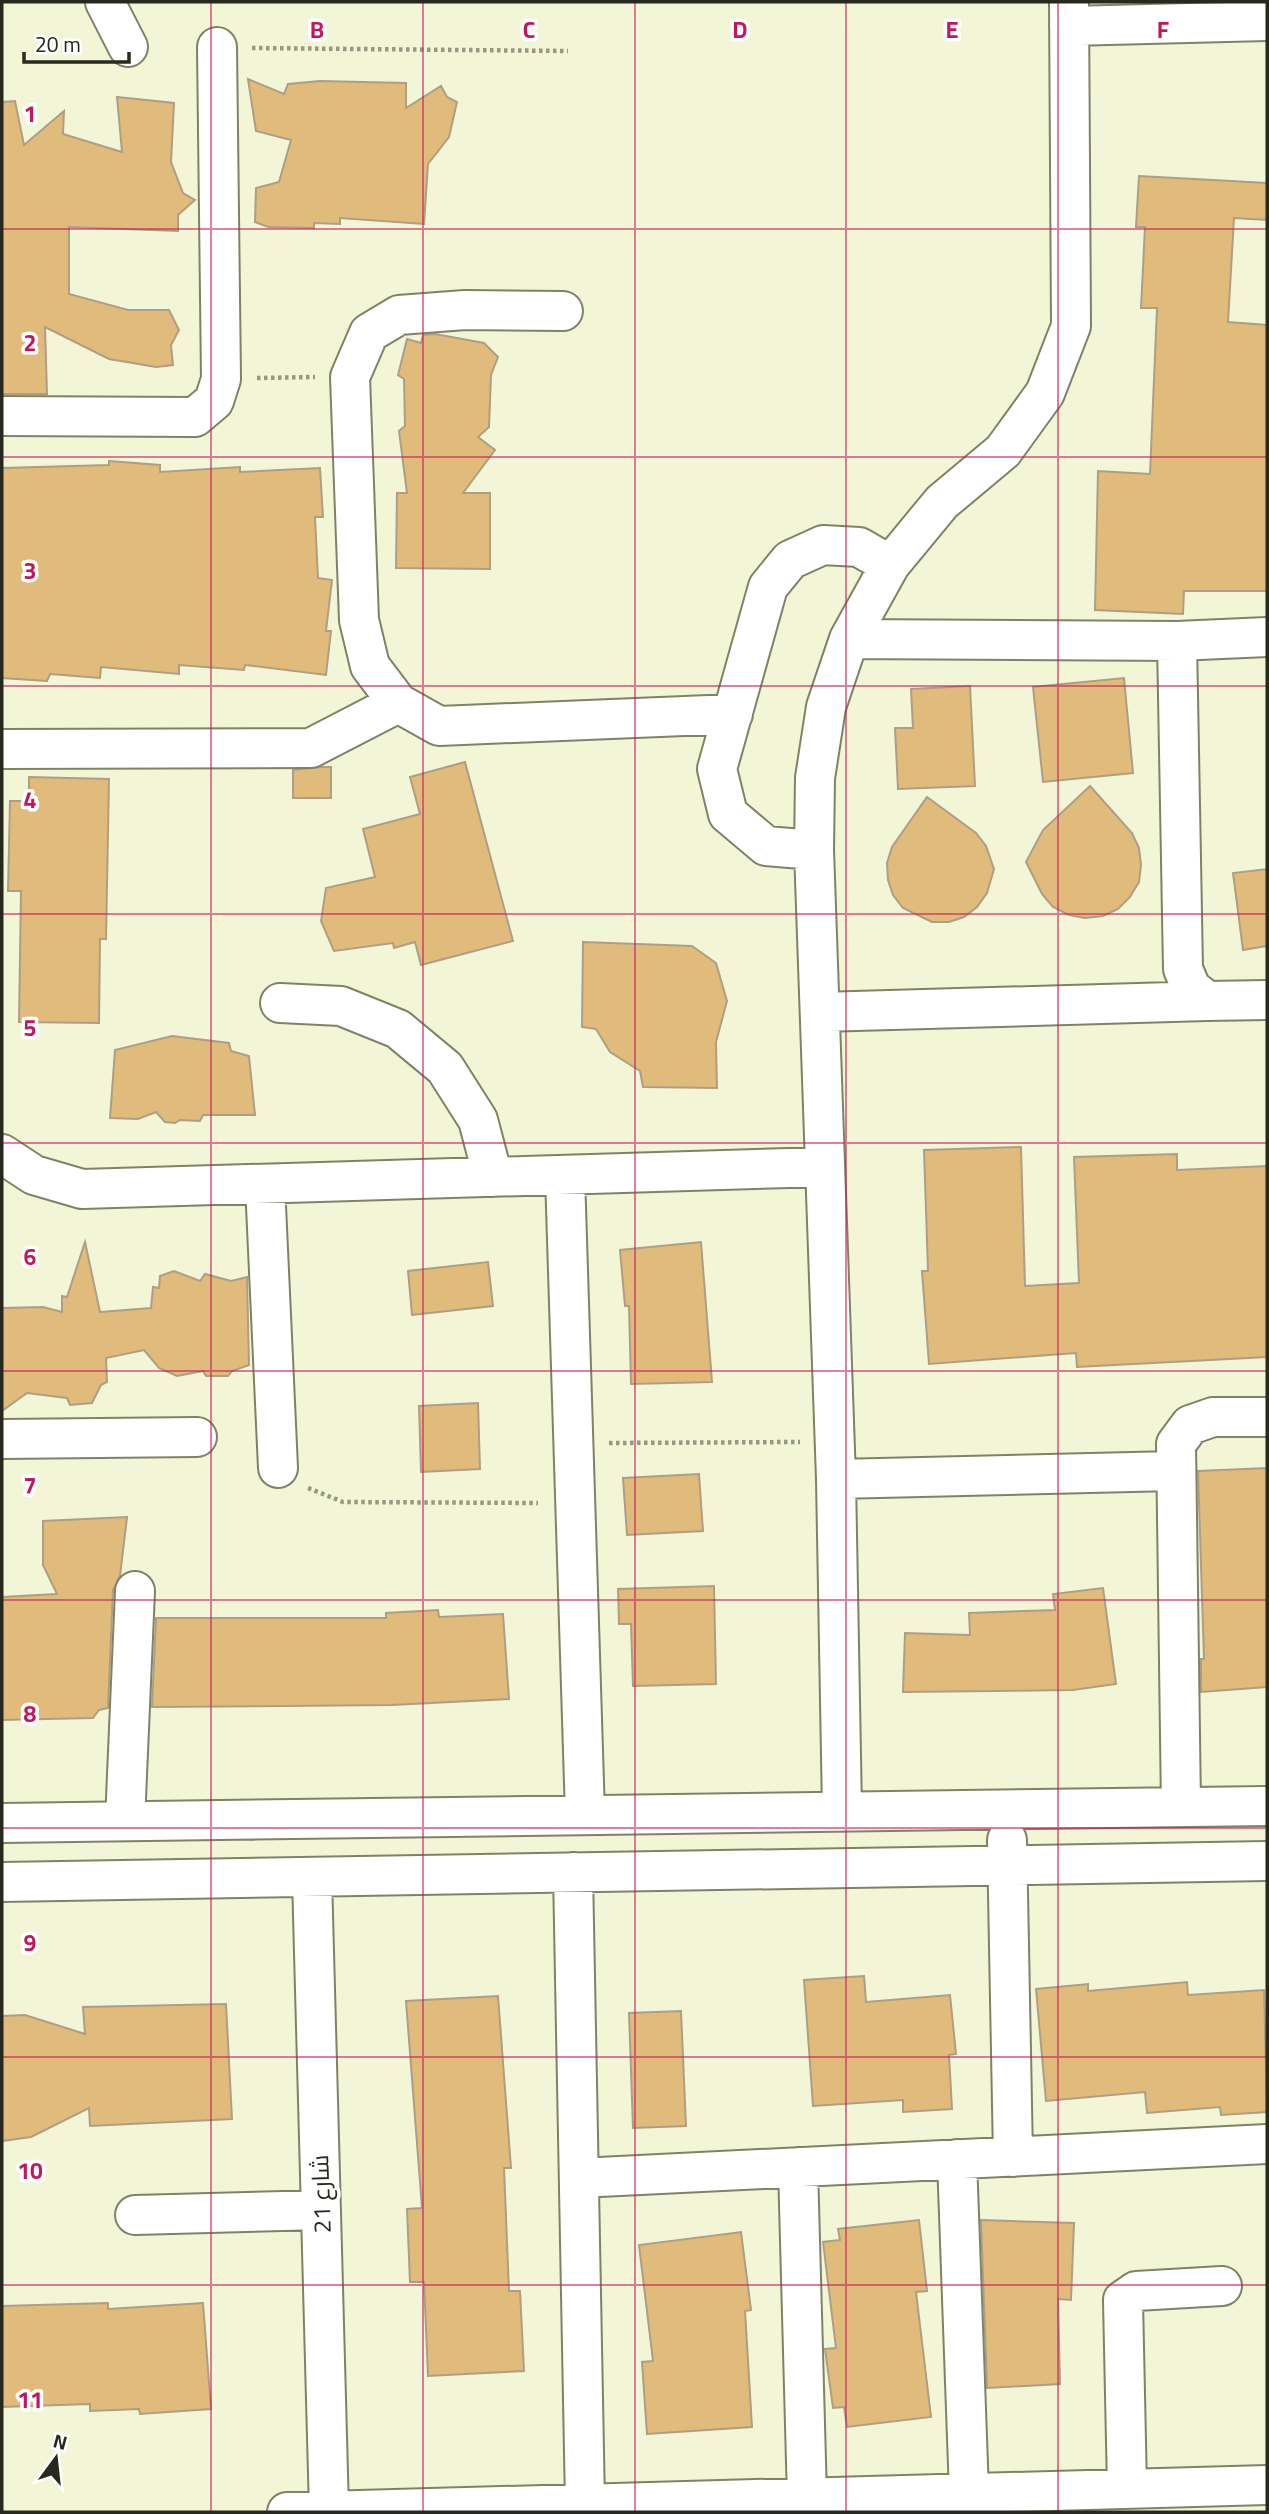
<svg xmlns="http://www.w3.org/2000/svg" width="1269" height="2514" viewBox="0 0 1269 2514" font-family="Georgia,Cairo,serif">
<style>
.building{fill:#e0bb7c;stroke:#ae9e84;stroke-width:2}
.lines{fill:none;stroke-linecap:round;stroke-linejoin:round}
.minor-casing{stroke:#7f8366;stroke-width:42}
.path{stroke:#959882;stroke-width:4.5;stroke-dasharray:3.5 3.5;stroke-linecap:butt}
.minor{stroke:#fff;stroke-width:38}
.grid{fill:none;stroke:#c2185b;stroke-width:2;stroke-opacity:0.55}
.labels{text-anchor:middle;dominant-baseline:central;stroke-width:7;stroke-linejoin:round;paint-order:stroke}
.street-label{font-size:24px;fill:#28291e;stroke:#fff}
.grid-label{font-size:23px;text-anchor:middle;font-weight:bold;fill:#c2185b;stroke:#fff;stroke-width:7;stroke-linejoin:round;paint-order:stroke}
</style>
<rect width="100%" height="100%" fill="#f2f6d7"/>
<path class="building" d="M 248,79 L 284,94 L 288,84 L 320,81 L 406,83 L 406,108 L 441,86 L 447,97 L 457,102 L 449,137 L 428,164 L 424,224 L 340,218 L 340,224 L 314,223 L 314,228 L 268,227 L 255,222 L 256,188 L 279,182 L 291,140 L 256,131 Z
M 117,97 L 174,103 L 171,162 L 183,193 L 195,200 L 178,215 L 178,231 L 69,227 L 69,294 L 128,310 L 169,310 L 179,330 L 171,345 L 173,365 L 156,367 L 109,359 L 45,327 L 47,394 L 2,394 L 2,102 L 15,101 L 24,145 L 64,111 L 63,134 L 122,152 Z
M 1139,176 L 1267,183 L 1267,220 L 1234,218 L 1228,322 L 1267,325 L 1267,591 L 1184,591 L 1183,614 L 1095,610 L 1098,471 L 1150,474 L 1157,308 L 1141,308 L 1145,227 L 1136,227 Z
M 435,334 L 484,343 L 498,357 L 491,375 L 489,427 L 478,437 L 495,450 L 463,493 L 490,493 L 490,569 L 396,568 L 397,493 L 407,493 L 399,431 L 405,426 L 404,379 L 398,375 L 407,339 L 421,343 L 423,335 Z
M 109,461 L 160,465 L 160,472 L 240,467 L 240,472 L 320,468 L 323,517 L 315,517 L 318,578 L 332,580 L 326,631 L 331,631 L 326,675 L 245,665 L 244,670 L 179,665 L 179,674 L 101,667 L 100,678 L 50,674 L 47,681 L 2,678 L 2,468 L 109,465 Z
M 1124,678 L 1133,773 L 1043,782 L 1033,687 Z
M 970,686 L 975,786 L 898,789 L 895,728 L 913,728 L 911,689 Z
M 465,762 L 513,941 L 421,965 L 415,942 L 394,948 L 393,943 L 334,951 L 321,921 L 326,888 L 375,877 L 363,829 L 420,814 L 410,777 Z
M 322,767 L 331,767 L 331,798 L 293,798 L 293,770 Z
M 29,777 L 109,779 L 106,939 L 100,939 L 99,1023 L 19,1022 L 21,891 L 8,891 L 10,801 L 29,801 Z
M 1090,786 L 1132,833 L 1139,848 L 1141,865 L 1139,882 L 1130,897 L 1118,909 L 1103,916 L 1085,918 L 1069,915 L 1053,907 L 1042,894 L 1026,862 L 1043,830 Z
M 927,797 L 976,833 L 986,846 L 994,869 L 987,893 L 977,907 L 964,917 L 949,922 L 932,922 L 903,908 L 893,895 L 888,880 L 887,863 L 892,847 Z
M 1267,869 L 1267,946 L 1243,950 L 1233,873 Z
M 583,942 L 692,946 L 716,963 L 727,1001 L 716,1042 L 717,1088 L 643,1087 L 640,1071 L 610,1052 L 596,1029 L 582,1027 Z
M 172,1036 L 229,1043 L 231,1051 L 249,1056 L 255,1115 L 203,1115 L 200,1121 L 180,1120 L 175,1123 L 165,1122 L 156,1112 L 138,1119 L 110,1118 L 115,1050 Z
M 1021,1147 L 1025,1286 L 1079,1283 L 1074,1157 L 1177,1154 L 1177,1170 L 1267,1166 L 1267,1357 L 1077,1367 L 1076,1353 L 929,1364 L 922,1271 L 928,1271 L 924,1150 Z
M 85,1242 L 100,1312 L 151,1308 L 153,1287 L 159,1288 L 160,1276 L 174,1271 L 200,1281 L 205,1274 L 231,1281 L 247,1277 L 249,1365 L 232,1371 L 228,1376 L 206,1376 L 203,1371 L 177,1376 L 159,1368 L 144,1350 L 106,1358 L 107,1382 L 101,1385 L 92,1403 L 70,1405 L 67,1398 L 27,1393 L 2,1411 L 2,1308 L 43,1307 L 62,1312 L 62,1296 L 67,1297 Z
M 701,1242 L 712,1382 L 631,1384 L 629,1306 L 625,1306 L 620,1250 Z
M 488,1262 L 493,1306 L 412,1315 L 408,1271 Z
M 478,1403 L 480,1469 L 421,1472 L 419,1406 Z
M 1267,1468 L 1267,1687 L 1201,1692 L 1201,1659 L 1204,1659 L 1198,1471 Z
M 699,1474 L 703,1531 L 627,1535 L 623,1478 Z
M 127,1517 L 120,1576 L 113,1590 L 108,1708 L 99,1710 L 93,1718 L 2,1720 L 2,1597 L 57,1594 L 43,1565 L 43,1521 Z
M 714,1586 L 716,1684 L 633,1686 L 631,1624 L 619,1624 L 618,1589 Z
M 1103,1588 L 1116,1684 L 1073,1690 L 903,1692 L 905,1633 L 970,1635 L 969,1613 L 1055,1610 L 1053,1594 Z
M 438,1610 L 439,1617 L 503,1614 L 509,1699 L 392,1705 L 152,1707 L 156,1618 L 386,1618 L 386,1613 Z
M 864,1976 L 866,2002 L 950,1995 L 956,2054 L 949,2055 L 952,2109 L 903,2112 L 903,2100 L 813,2106 L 804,1980 Z
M 1187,1982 L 1188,1995 L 1264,1990 L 1267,2112 L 1221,2115 L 1220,2107 L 1147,2113 L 1145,2092 L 1046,2101 L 1036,1989 L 1088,1984 L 1088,1991 Z
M 498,1996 L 511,2168 L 504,2168 L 509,2291 L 520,2291 L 524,2371 L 428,2376 L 424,2282 L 410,2282 L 407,2209 L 422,2208 L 406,2001 Z
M 226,2004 L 232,2119 L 90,2126 L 89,2108 L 31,2137 L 2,2141 L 2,2016 L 25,2015 L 85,2034 L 83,2007 Z
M 681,2011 L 686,2126 L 633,2128 L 629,2013 Z
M 919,2220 L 927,2291 L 916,2292 L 931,2417 L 847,2427 L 844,2407 L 833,2408 L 825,2349 L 836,2348 L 823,2242 L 840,2240 L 838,2229 Z
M 981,2220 L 1074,2223 L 1071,2300 L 1058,2299 L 1060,2384 L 987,2388 Z
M 741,2232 L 751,2310 L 745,2311 L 752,2427 L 647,2434 L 642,2362 L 653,2361 L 639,2245 Z
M 108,2303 L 108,2309 L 203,2303 L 211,2409 L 140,2414 L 139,2409 L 90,2411 L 90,2404 L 2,2407 L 2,2306 Z"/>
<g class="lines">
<defs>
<path id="minor" d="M 105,2 L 128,47
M 1069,26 L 1267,21
M 563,311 L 465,310 L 399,315 L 369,333 L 350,377 L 359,620 L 370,666 L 398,703 L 439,726 L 733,714
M 2,416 L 195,417 L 214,401 L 221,379 L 217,47
M 849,639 L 1177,641 L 1267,637
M 1177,641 L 1183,969 L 1191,988 L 1207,1001 L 1267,1000
M 2,749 L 311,748 L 398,703
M 814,850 L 766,846 L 728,814 L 717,769 L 768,587 L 790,560 L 823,545 L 859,547 L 890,565
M 280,1003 L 341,1006 L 398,1029 L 445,1068 L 478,1120 L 493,1177
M 820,1012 L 1207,1001
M 2,1154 L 34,1175 L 82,1189 L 825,1167
M 565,1175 L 585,1815
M 265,1184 L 278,1468
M 2,1439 L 197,1437
M 836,1479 L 1174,1471
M 1181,1807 L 1176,1444 L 1190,1425 L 1213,1417 L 1267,1417
M 842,1811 L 836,1479 L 814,850 L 815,778 L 826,707 L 849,639 L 890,565 L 942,502 L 1003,451 L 1045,393 L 1071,326 L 1069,2
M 125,1821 L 135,1591
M 2,1823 L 1267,1806
M 1007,1840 L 1013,2157
M 573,1872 L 585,2504
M 312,1877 L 329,2511
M 2,1882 L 1267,1861
M 957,2159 L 969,2493
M 798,2167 L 807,2498
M 579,2178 L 1267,2144
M 135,2215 L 321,2210
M 1127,2489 L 1123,2300 L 1136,2291 L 1222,2286
M 287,2512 L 1267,2485"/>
</defs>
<use href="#minor" class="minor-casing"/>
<path class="path" d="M 252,48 L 568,51
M 257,378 L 315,377
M 609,1443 L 800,1442
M 308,1488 L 343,1502 L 538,1503"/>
<use href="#minor" class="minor"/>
</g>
<path class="grid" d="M 211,2 L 211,2512M 423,2 L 423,2512M 635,2 L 635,2512M 846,2 L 846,2512M 1058,2 L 1058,2512M 2,229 L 1267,229M 2,457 L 1267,457M 2,686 L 1267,686M 2,914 L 1267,914M 2,1143 L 1267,1143M 2,1371 L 1267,1371M 2,1600 L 1267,1600M 2,1828 L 1267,1828M 2,2057 L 1267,2057M 2,2285 L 1267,2285"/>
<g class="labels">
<g class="street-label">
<text transform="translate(321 2194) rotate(-92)">شارع 21</text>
</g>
</g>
<g class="grid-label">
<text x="317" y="38">B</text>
<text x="529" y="38">C</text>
<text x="740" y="38">D</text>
<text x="952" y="38">E</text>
<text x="1163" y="38">F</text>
<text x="30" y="122">1</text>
<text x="30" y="351">2</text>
<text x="30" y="579">3</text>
<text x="30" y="808">4</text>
<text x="30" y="1036">5</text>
<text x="30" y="1265">6</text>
<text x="30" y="1494">7</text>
<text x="30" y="1722">8</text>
<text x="30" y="1951">9</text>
<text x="30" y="2179">10</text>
<text x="30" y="2408">11</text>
</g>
<rect width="1269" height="2514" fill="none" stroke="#28291e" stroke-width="7"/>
<g transform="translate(56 2458) rotate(15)" stroke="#ffffff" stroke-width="5" paint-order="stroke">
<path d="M0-5L12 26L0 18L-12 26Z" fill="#28291e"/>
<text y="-10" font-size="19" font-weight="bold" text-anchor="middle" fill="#28291e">N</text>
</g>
<path d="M24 52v10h105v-10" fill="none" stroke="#28291e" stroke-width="3.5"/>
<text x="35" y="52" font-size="21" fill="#28291e" stroke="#ffffff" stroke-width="5" paint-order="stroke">20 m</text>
</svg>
